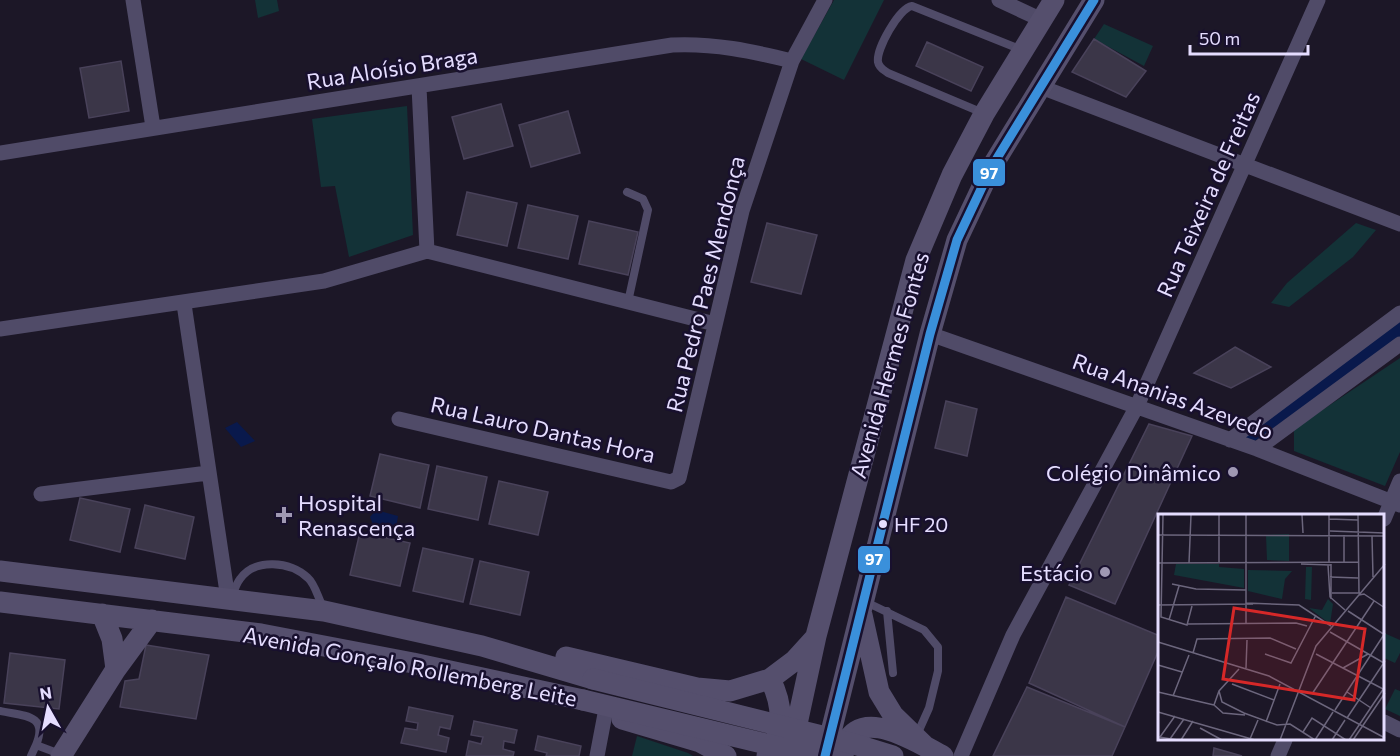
<svg xmlns="http://www.w3.org/2000/svg" width="1400" height="756" viewBox="0 0 1400 756" font-family="Commissioner,sans-serif">
<style>
.green{fill:#133237}
.water{fill:#09194c}
.lines{fill:none;stroke-linecap:round;stroke-linejoin:round}
.canal{stroke:#09194c;stroke-width:16}
.building{fill:#3b3648;stroke:#49425a;stroke-width:1.5}
.lane{stroke:#504b68;stroke-width:8}
.street{stroke:#504b68;stroke-width:15}
.secondary{stroke:#554f6d;stroke-width:21}
.secondary-bridge{stroke:#554f6d;stroke-width:21}
.bus-1-casing{stroke:#18102e;stroke-width:14}
.bus-1{stroke:#3a90db;stroke-width:9}
.poi-dot{fill:#9f98b3;stroke:#18102e;stroke-width:2}
.bus-dot{fill:#e5ddff;stroke:#18102e;stroke-width:2}
.labels{text-anchor:middle;dominant-baseline:central;stroke-width:5;stroke-linejoin:round;paint-order:stroke}
.bus-label{font-size:20px;fill:#e5ddff;stroke:#18102e;text-anchor:start}
.street-label{font-size:22px;fill:#e5ddff;stroke:#18102e}
.poi-label{font-size:22px;fill:#e5ddff;stroke:#18102e;text-anchor:end}
.inset-road{fill:none;stroke:#6c667d;stroke-width:1.5}
.view{fill:#d62828;fill-opacity:0.15;stroke:#d62828;stroke-width:3}
.inset-edge{fill:none;stroke:#e5ddff;stroke-width:3}
.line-badge{stroke:#18102e;stroke-width:2}
.badge-label{font-size:16px;text-anchor:middle;font-weight:bold;fill:#fff}
</style>
<rect width="100%" height="100%" fill="#1c1727"/>
<path class="green" d="M 255,0 L 277,0 L 279,11 L 258,18 Z
M 834,0 L 884,0 L 844,80 L 801,59 Z
M 1104,24 L 1153,46 L 1144,66 L 1094,39 Z
M 407,106 L 413,235 L 349,257 L 335,186 L 321,187 L 312,119 Z
M 1356,223 L 1376,230 L 1353,257 L 1289,307 L 1271,303 L 1287,283 Z
M 1400,358 L 1400,452 L 1385,486 L 1294,451 L 1294,429 Z
M 1384,633 L 1400,640 L 1400,653 L 1395,663 L 1384,658 Z
M 1395,689 L 1400,691 L 1400,716 L 1385,709 Z
M 637,736 L 688,753 L 693,756 L 632,756 Z"/>
<path class="water" d="M 237,422 L 255,441 L 241,447 L 225,428 Z
M 376,510 L 398,516 L 396,529 L 374,527 L 370,517 Z"/>
<g class="lines">
<path class="canal" d="M 1251,434 L 1400,329"/>
</g>
<path class="building" d="M 1094,39 L 1146,71 L 1126,97 L 1072,72 Z
M 927,42 L 983,67 L 971,91 L 916,66 Z
M 121,61 L 129,111 L 89,118 L 80,68 Z
M 501,104 L 513,146 L 464,159 L 452,117 Z
M 568,111 L 580,153 L 531,167 L 519,125 Z
M 467,192 L 517,203 L 507,246 L 457,235 Z
M 528,205 L 578,216 L 568,259 L 518,248 Z
M 589,221 L 638,232 L 628,275 L 579,264 Z
M 767,223 L 817,235 L 801,294 L 751,282 Z
M 1235,347 L 1271,367 L 1231,388 L 1194,373 Z
M 946,401 L 977,409 L 967,456 L 935,448 Z
M 1149,424 L 1192,436 L 1115,604 L 1069,585 Z
M 380,454 L 429,465 L 420,508 L 370,496 Z
M 437,466 L 487,477 L 478,520 L 428,509 Z
M 499,481 L 548,492 L 538,535 L 489,524 Z
M 80,498 L 130,509 L 120,552 L 70,540 Z
M 145,505 L 194,517 L 185,559 L 135,548 Z
M 360,532 L 410,543 L 400,586 L 350,575 Z
M 423,548 L 473,559 L 463,602 L 413,591 Z
M 480,561 L 529,572 L 520,615 L 470,604 Z
M 1066,597 L 1160,636 L 1160,647 L 1125,727 L 1029,683 Z
M 146,645 L 209,655 L 196,719 L 120,707 L 125,681 L 139,679 Z
M 10,653 L 65,660 L 59,709 L 4,703 Z
M 1027,687 L 1125,727 L 1112,756 L 993,756 Z
M 409,707 L 453,716 L 450,729 L 440,727 L 438,735 L 449,738 L 446,752 L 401,743 L 405,728 L 417,730 L 418,723 L 406,721 Z
M 474,721 L 517,730 L 514,743 L 504,741 L 503,749 L 514,752 L 513,756 L 466,756 L 469,741 L 481,744 L 483,737 L 471,735 Z
M 538,736 L 581,746 L 579,756 L 546,756 L 547,753 L 535,750 Z
M 1214,748 L 1242,756 L 1213,756 Z"/>
<g class="lines">
<path class="lane" d="M 983,113 L 888,73 C 884,70 879,68 878,62 C 876,49 899,8 912,6 L 1022,50
M 627,192 L 643,199 L 648,210 L 628,302
M 232,597 C 234,591 236,584 240,579 C 255,558 290,561 308,578 C 315,584 318,598 323,607
M 866,602 L 924,630 L 938,647 L 938,671 L 929,708 L 916,737
M 887,611 L 893,673
M 0,711 C 23,716 49,714 36,745
M 31,756 L 36,745 L 60,754"/>
<path class="street" d="M 133,0 L 153,127
M 999,0 L 1042,20
M 419,87 L 427,251
M 1041,87 L 1400,224
M 0,153 L 672,45 C 714,43 751,51 792,61
M 184,304 L 228,599
M 0,329 L 324,281 L 427,251 L 715,324
M 930,334 L 1257,449 L 1400,505
M 399,419 L 671,482 L 679,478 L 742,211 L 792,61 L 825,0
M 1230,440 L 1400,313
M 1257,449 L 1400,344
M 41,494 L 208,473
M 1384,519 L 1400,481
M 1384,722 L 1400,730
M 597,756 L 605,714
M 961,756 L 1013,635 L 1137,406 L 1318,0
M 1278,756 L 1285,740"/>
<path class="secondary" d="M 0,571 L 324,611 L 482,646 L 593,679
M 0,602 L 261,634 L 413,663 L 583,700
M 102,614 L 112,639 L 116,669
M 862,615 L 879,692 L 893,715 L 926,747
M 566,657 L 697,688 L 730,691 L 770,679 L 794,661 L 814,639
M 622,719 L 700,742 L 726,756
M 792,747 L 816,636 L 916,260 L 952,175 L 984,114 L 1054,0
M 61,756 L 116,669 L 152,620
M 767,756 C 785,732 783,704 770,679
M 825,756 L 930,334 L 957,240 L 991,168 L 1094,0
M 843,756 C 851,699 916,742 943,756"/>
<path class="secondary-bridge" d="M 593,679 L 854,744 L 893,756
M 583,700 L 816,756"/>
<defs>
<path id="bus-1" d="M 825,756 L 930,334 L 957,240 L 991,168 L 1094,0"/>
</defs>
<use href="#bus-1" class="bus-1-casing"/>
<use href="#bus-1" class="bus-1"/>
</g>
<g class="poi-dot">
<circle cx="1233" cy="472" r="6"/>
<path d="M281 506h6v6h6v6h-6v6h-6v-6h-6v-6h6z"/>
<circle cx="1105" cy="572" r="6"/>
</g>
<circle class="bus-dot" cx="883" cy="524" r="5"/>
<g class="labels">
<g class="bus-label">
<text x="894" y="524">HF 20</text>
</g>
<g class="street-label">
<text transform="translate(392 68) rotate(-9)">Rua Aloísio Braga</text>
<text transform="translate(1208 194) rotate(-66)">Rua Teixeira de Freitas</text>
<text transform="translate(705 284) rotate(-76)">Rua Pedro Paes Mendonça</text>
<text transform="translate(889 365) rotate(-74)">Avenida Hermes Fontes</text>
<text transform="translate(1173 396) rotate(20)">Rua Ananias Azevedo</text>
<text transform="translate(543 429) rotate(13)">Rua Lauro Dantas Hora</text>
<text transform="translate(410 666) rotate(11)">Avenida Gonçalo Rollemberg Leite</text>
</g>
<g class="poi-label">
<text x="1221" y="472">Colégio Dinâmico</text>
<text x="298" y="502" text-anchor="start">Hospital<tspan x="298" dy="25">Renascença</tspan></text>
<text x="1093" y="572">Estácio</text>
</g>
</g>
<g transform="translate(1158 514)">
<rect width="226" height="226" fill="#1c1727"/>
<path d="M 131,20 L 131,47 L 109,46 L 108,21 ZM 18,50 L 61,50 L 61,53 L 86,55 L 86,74 L 16,61 ZM 148,53 L 154,53 L 153,86 L 147,85 ZM 90,56 L 134,57 L 127,65 L 124,85 L 90,77 ZM 170,85 L 175,90 L 172,110 L 151,94 L 164,96 Z" fill="#133237"/>
<path class="inset-road" d="M 5,1 L 3,103 L 29,111 L 34,92M 61,1 L 61,49M 88,1 L 88,109M 144,1 L 145,19M 171,1 L 171,48M 200,1 L 201,79M 171,5 L 200,6M 172,17 L 227,19M 0,21 L 227,22M 186,21 L 186,48M 214,22 L 215,63M 0,49 L 200,48M 31,49 L 33,1M 143,50 L 173,51M 173,50 L 173,85M 170,51 L 172,83 L 187,96M 172,63 L 200,64M 14,70 L 38,75 L 88,76M 174,79 L 203,79M 201,81 L 206,80 L 227,94M 88,89 L 141,91 L 173,112M 0,91 L 95,90M 190,97 L 227,121M 11,106 L 21,72M 30,110 L 138,109 L 149,112M 172,118 L 226,149M 0,128 L 111,162 L 227,224M 35,139 L 39,125 L 112,124 L 138,135M 107,140 L 133,149 L 158,101M 158,140 L 227,176M 0,151 L 24,158M 88,154 L 89,126M 185,154 L 210,140M 74,170 L 116,186M 61,177 L 64,188 L 86,199 L 119,211 L 132,210 L 157,226M 0,178 L 56,191M 189,178 L 213,194M 154,180 L 216,87M 15,182 L 31,141M 56,191 L 65,199 L 87,201M 56,191 L 61,177 L 81,155M 177,196 L 227,119M 0,198 L 97,226M 189,204 L 227,147M 108,208 L 122,170M 42,214 L 64,226M 145,218 L 154,204 L 188,226M 1,223 L 20,226M 2,223 L 17,202M 12,225 L 26,205M 92,225 L 100,206M 23,226 L 35,207M 122,226 L 158,132 L 227,50M 157,226 L 175,198M 174,226 L 187,206M 191,226 L 226,174M 195,226 L 227,179"/>
<path class="view" d="M 76,94 L 207,115 L 196,186 L 65,165 Z"/>
<rect width="226" height="226" class="inset-edge"/>
</g>
<g class="line-badge">
<rect x="972" y="158" width="34" height="29" rx="6" fill="#3a90db"/>
<rect x="857" y="545" width="34" height="29" rx="6" fill="#3a90db"/>
</g>
<g class="badge-label">
<text x="989" y="179">97</text>
<text x="874" y="565">97</text>
</g>
<g transform="translate(48 708) rotate(351)" stroke="#18102e" stroke-width="4.5" paint-order="stroke">
<path d="M0-4.5L10 22L0 15L-10 22Z" fill="#e5ddff"/>
<text y="-9" font-size="16" font-weight="bold" text-anchor="middle" fill="#e5ddff">N</text>
</g>
<path d="M1190 45v9h118v-9" fill="none" stroke="#e5ddff" stroke-width="3"/>
<text x="1199" y="45" font-size="18" fill="#e5ddff" stroke="#18102e" stroke-width="4.5" paint-order="stroke">50 m</text>
</svg>
